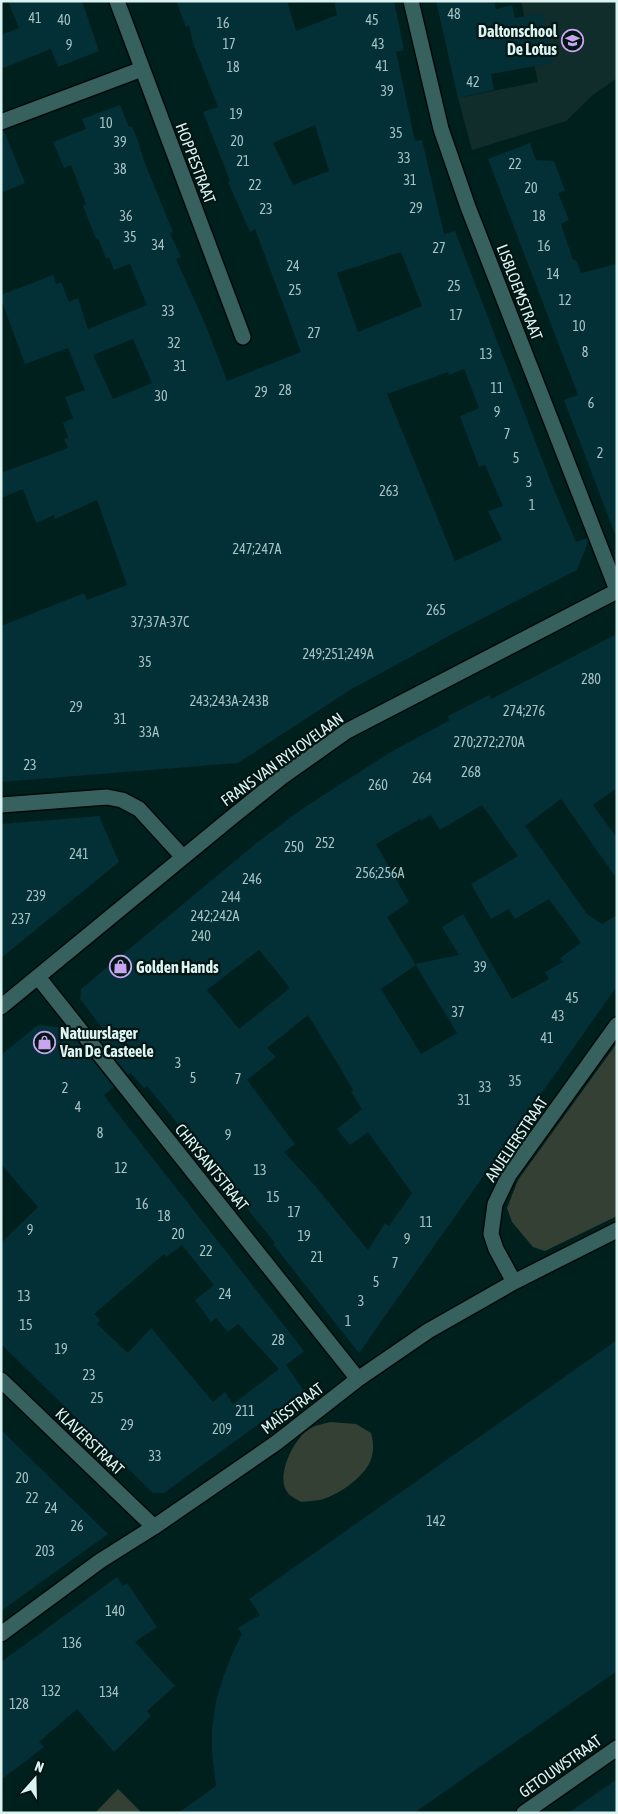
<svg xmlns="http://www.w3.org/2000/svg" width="618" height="1814" viewBox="0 0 618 1814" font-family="'Asap Condensed',sans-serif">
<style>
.built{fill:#102d2b}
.green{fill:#344033}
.building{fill:#032f37;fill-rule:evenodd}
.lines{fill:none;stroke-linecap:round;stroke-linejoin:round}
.street-casing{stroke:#000908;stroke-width:18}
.secondary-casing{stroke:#000908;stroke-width:18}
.street{stroke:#37615e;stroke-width:15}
.secondary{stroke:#37615e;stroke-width:15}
.labels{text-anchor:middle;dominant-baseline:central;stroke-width:4.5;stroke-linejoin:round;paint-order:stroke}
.number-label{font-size:14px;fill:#a6c2c2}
.poi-label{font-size:16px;font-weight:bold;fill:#dcf3f1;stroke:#021614;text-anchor:start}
.street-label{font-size:16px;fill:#dcf3f1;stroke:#021614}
</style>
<rect width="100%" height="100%" fill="#00201e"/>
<path class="built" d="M 521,1 L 617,1 L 617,78 L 593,95 L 566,121 L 472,150 L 458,98 L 538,82 Z"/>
<path class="green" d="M 617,1043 L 617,1216 L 545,1251 L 533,1247 L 512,1222 L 507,1208 L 518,1180 Z
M 330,1422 L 356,1424 L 371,1433 C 373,1440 374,1448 372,1456 C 368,1475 339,1495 320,1500 C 314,1501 307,1501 301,1502 C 297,1499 291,1497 288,1493 C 274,1477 295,1436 311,1428 C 316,1425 324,1424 330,1422 Z
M 118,1789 L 142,1813 L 95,1813 Z"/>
<path class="building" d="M 8,1 L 82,1 L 99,51 L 58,67 L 51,49 L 1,69 L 1,35 L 19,28 Z
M 176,1 L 287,1 L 296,31 L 337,15 L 334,1 L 394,1 L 404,50 L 396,52 L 415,141 L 422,140 L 444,234 L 455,231 L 552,485 L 576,542 L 587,538 L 588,542 L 577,570 L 458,631 L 350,690 L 238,763 L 1,782 L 1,626 L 84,593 L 87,600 L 127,585 L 97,500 L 55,519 L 54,515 L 36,523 L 23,489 L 1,498 L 1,473 L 68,448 L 64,439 L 68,437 L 63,423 L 73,418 L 65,397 L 85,390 L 68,348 L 25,364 L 1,299 L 1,295 L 53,275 L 56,284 L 61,282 L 69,302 L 78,298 L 88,329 L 147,305 L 130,264 L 114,270 L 109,258 L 106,259 L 98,238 L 96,239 L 83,206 L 86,204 L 71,165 L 64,168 L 53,142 L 86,129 L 82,119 L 120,105 L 129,127 L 132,126 L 139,144 L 144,161 L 173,232 L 170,233 L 181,257 L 176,259 L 206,326 L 227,381 L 301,352 L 255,229 L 250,232 L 228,182 L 230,181 L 203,112 L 218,107 L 194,46 L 189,26 L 186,27 ZM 315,125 L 329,171 L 293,185 L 273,143 ZM 401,252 L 422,306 L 358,332 L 337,273 ZM 133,339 L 152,383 L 113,399 L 93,355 ZM 464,369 L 479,408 L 460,416 L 479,467 L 485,465 L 503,506 L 488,511 L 502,540 L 455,561 L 387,394 L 448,372 L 449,375 Z
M 436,1 L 494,1 L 496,9 L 512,5 L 515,18 L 542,13 L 552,63 L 491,74 L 494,90 L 458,98 Z
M 1,131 L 4,131 L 25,183 L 1,193 Z
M 530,143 L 536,160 L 554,161 L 565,191 L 558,193 L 569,220 L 561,224 L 573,260 L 576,260 L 581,273 L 617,264 L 617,533 L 615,534 L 564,400 L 578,395 L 488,159 Z
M 617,634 L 617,788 L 593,805 L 617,838 L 617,879 L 561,799 L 525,826 L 587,914 L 602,924 L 617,915 L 617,986 L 359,1353 L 273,1244 L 275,1243 L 147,1086 L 144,1088 L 131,1073 L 128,1075 L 94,1032 L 107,1034 L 80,999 L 81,989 L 259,841 L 302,809 L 389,753 L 450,720 L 448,716 L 489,695 L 491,699 ZM 482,805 L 518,856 L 471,884 L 491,919 L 509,909 L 515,919 L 549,899 L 581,943 L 560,958 L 563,962 L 545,972 L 549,979 L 512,999 L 463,914 L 442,927 L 459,955 L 415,964 L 457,1033 L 421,1054 L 381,989 L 416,965 L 387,917 L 409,902 L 376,844 L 420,819 L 421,821 L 431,815 L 440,830 ZM 259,950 L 290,988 L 239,1029 L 207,990 ZM 308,1015 L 339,1066 L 353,1090 L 351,1092 L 362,1109 L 337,1129 L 350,1145 L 368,1132 L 412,1193 L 389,1226 L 385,1223 L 368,1250 L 317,1188 L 284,1152 L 295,1144 L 247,1080 L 276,1057 L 267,1048 Z
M 99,816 L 119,862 L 1,958 L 1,824 Z
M 38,1025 L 67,1028 L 114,1087 L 104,1095 L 115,1110 L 304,1351 L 286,1365 L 304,1391 L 164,1493 L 153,1493 L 1,1344 L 1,1243 L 38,1207 L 1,1164 L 1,1055 ZM 182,1245 L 214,1285 L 195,1300 L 211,1322 L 216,1318 L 228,1332 L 238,1324 L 279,1369 L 233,1404 L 225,1392 L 213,1402 L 151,1328 L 128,1353 L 97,1324 L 100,1320 L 94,1314 L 164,1254 L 166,1257 Z
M 617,1340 L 617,1671 L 414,1813 L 178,1813 L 216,1786 L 212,1753 L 212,1729 L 216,1701 L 224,1675 L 232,1654 L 242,1634 L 238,1628 L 260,1615 L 249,1599 Z
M 1,1430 L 108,1534 L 1,1611 Z
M 117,1577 L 123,1586 L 127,1583 L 157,1627 L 135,1642 L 175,1686 L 147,1711 L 151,1716 L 114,1752 L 77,1709 L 39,1742 L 44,1747 L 1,1780 L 1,1662 Z
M 617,1779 L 617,1813 L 568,1813 Z"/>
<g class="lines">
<defs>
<path id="street" d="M 117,1 L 243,337
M 411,1 L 441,129 L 468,207 L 617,590
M 1,122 L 142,69
M 1,805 L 107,797 L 122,800 L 139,809 L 182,856
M 38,977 L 358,1379
M 514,1282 L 496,1249 L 491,1234 L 495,1204 L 509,1175 L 617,1025
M 1,1380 L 154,1527
M 1,1634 L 100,1561 L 154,1527 L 276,1443 L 358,1379 L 428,1331 L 514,1282 L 617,1230
M 524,1813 L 617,1748"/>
<path id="secondary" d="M 1,1007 L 237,813 L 282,777 L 347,731 L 617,591"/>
</defs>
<use href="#street" class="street-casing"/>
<use href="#secondary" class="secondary-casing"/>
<use href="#street" class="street"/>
<use href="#secondary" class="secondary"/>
</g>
<defs>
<symbol id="school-ring" viewBox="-11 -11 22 22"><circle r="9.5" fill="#021614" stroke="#c8a6ef" stroke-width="1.5"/><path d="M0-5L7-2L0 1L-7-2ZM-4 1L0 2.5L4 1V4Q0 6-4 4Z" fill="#c8a6ef"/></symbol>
<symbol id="shop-ring" viewBox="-11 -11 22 22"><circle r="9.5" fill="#021614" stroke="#c8a6ef" stroke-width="1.5"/><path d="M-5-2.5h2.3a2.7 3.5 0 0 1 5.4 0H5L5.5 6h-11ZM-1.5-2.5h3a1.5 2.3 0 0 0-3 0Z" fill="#c8a6ef"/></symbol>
</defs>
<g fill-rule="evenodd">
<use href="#school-ring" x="560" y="28" width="25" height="25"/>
<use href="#shop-ring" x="108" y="954" width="25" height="25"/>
<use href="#shop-ring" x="32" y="1030" width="25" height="25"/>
</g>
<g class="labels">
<g class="number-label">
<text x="454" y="14">48</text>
<text x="35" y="18">41</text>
<text x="64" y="20">40</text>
<text x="372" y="20">45</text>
<text x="223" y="23">16</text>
<text x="229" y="44">17</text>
<text x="378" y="44">43</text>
<text x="69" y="45">9</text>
<text x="382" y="66">41</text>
<text x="233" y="67">18</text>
<text x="473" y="82">42</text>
<text x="387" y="91">39</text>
<text x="236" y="114">19</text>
<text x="106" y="123">10</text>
<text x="396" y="133">35</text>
<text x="237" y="141">20</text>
<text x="120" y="142">39</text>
<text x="404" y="158">33</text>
<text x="243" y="161">21</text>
<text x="515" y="164">22</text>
<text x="120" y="169">38</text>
<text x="410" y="180">31</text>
<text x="255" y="185">22</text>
<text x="531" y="188">20</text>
<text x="416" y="208">29</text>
<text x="266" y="209">23</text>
<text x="126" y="216">36</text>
<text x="539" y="216">18</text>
<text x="130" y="237">35</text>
<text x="158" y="245">34</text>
<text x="544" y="246">16</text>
<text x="439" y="248">27</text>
<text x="293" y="266">24</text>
<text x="553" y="274">14</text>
<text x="454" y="286">25</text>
<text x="295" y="290">25</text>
<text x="565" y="300">12</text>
<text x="168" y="311">33</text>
<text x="456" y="315">17</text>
<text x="579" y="326">10</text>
<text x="314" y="333">27</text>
<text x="174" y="343">32</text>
<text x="585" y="352">8</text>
<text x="486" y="354">13</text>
<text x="180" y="366">31</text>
<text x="497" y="388">11</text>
<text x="285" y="390">28</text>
<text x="261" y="392">29</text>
<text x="161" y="396">30</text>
<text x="591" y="403">6</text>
<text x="497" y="412">9</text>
<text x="507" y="434">7</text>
<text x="600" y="453">2</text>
<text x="516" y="458">5</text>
<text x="529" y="482">3</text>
<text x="389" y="491">263</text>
<text x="532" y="505">1</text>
<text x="257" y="549">247;247A</text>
<text x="436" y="610">265</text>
<text x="160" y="622">37;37A-37C</text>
<text x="338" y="654">249;251;249A</text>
<text x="145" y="662">35</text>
<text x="591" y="679">280</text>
<text x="229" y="701">243;243A-243B</text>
<text x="76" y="707">29</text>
<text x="524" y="711">274;276</text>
<text x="120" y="719">31</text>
<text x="149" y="732">33A</text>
<text x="489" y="742">270;272;270A</text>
<text x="30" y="765">23</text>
<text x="471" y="772">268</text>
<text x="422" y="778">264</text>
<text x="378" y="785">260</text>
<text x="325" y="843">252</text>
<text x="294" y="847">250</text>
<text x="79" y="854">241</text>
<text x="380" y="873">256;256A</text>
<text x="252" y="879">246</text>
<text x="36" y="896">239</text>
<text x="231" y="897">244</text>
<text x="215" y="916">242;242A</text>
<text x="21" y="919">237</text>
<text x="201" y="936">240</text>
<text x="480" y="967">39</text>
<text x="572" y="998">45</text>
<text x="458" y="1012">37</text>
<text x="558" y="1016">43</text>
<text x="547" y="1038">41</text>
<text x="178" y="1063">3</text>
<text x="193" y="1078">5</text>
<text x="238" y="1079">7</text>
<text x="515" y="1081">35</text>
<text x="485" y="1087">33</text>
<text x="65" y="1088">2</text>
<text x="464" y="1100">31</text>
<text x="78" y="1107">4</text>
<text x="100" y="1133">8</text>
<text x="228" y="1135">9</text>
<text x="121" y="1168">12</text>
<text x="260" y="1170">13</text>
<text x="273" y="1197">15</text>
<text x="142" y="1204">16</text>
<text x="294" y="1212">17</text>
<text x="164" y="1216">18</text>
<text x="426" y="1222">11</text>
<text x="30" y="1230">9</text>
<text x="178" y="1234">20</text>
<text x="304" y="1236">19</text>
<text x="407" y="1239">9</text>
<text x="206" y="1251">22</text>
<text x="317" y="1257">21</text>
<text x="395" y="1263">7</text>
<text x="376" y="1282">5</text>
<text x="225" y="1294">24</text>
<text x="24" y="1296">13</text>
<text x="361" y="1301">3</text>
<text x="348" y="1321">1</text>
<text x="26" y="1325">15</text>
<text x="278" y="1340">28</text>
<text x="61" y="1349">19</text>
<text x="89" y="1375">23</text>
<text x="97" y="1398">25</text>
<text x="245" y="1411">211</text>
<text x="127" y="1425">29</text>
<text x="222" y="1429">209</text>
<text x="155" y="1456">33</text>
<text x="22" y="1478">20</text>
<text x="32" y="1498">22</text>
<text x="51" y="1508">24</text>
<text x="436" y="1521">142</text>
<text x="77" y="1526">26</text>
<text x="45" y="1551">203</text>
<text x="115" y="1611">140</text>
<text x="72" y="1643">136</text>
<text x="51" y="1691">132</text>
<text x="109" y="1692">134</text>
<text x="19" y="1704">128</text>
</g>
<g class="poi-label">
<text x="557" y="31" text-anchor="end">Daltonschool<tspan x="557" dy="18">De Lotus</tspan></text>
<text x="136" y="967">Golden Hands</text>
<text x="60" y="1033">Natuurslager<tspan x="60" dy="18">Van De Casteele</tspan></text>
</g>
<g class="street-label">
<text transform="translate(196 163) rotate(69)">HOPPESTRAAT</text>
<text transform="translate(520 292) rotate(69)">LISBLOEMSTRAAT</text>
<text transform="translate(282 759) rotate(-36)">FRANS VAN RYHOVELAAN</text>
<text transform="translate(516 1139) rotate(-56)">ANJELIERSTRAAT</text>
<text transform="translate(212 1167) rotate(51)">CHRYSANTSTRAAT</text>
<text transform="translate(292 1408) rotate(-37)">MAÏSSTRAAT</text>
<text transform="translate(90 1441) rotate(44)">KLAVERSTRAAT</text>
<text transform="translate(560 1766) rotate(-35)">GETOUWSTRAAT</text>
</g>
</g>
<rect width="618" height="1814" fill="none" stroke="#dcf3f1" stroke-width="5"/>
<g transform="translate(35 1779) rotate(20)" stroke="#021614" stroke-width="4" paint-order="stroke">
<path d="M0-4L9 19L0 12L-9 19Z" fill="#dcf3f1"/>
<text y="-8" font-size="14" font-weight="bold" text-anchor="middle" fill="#dcf3f1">N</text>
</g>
</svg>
